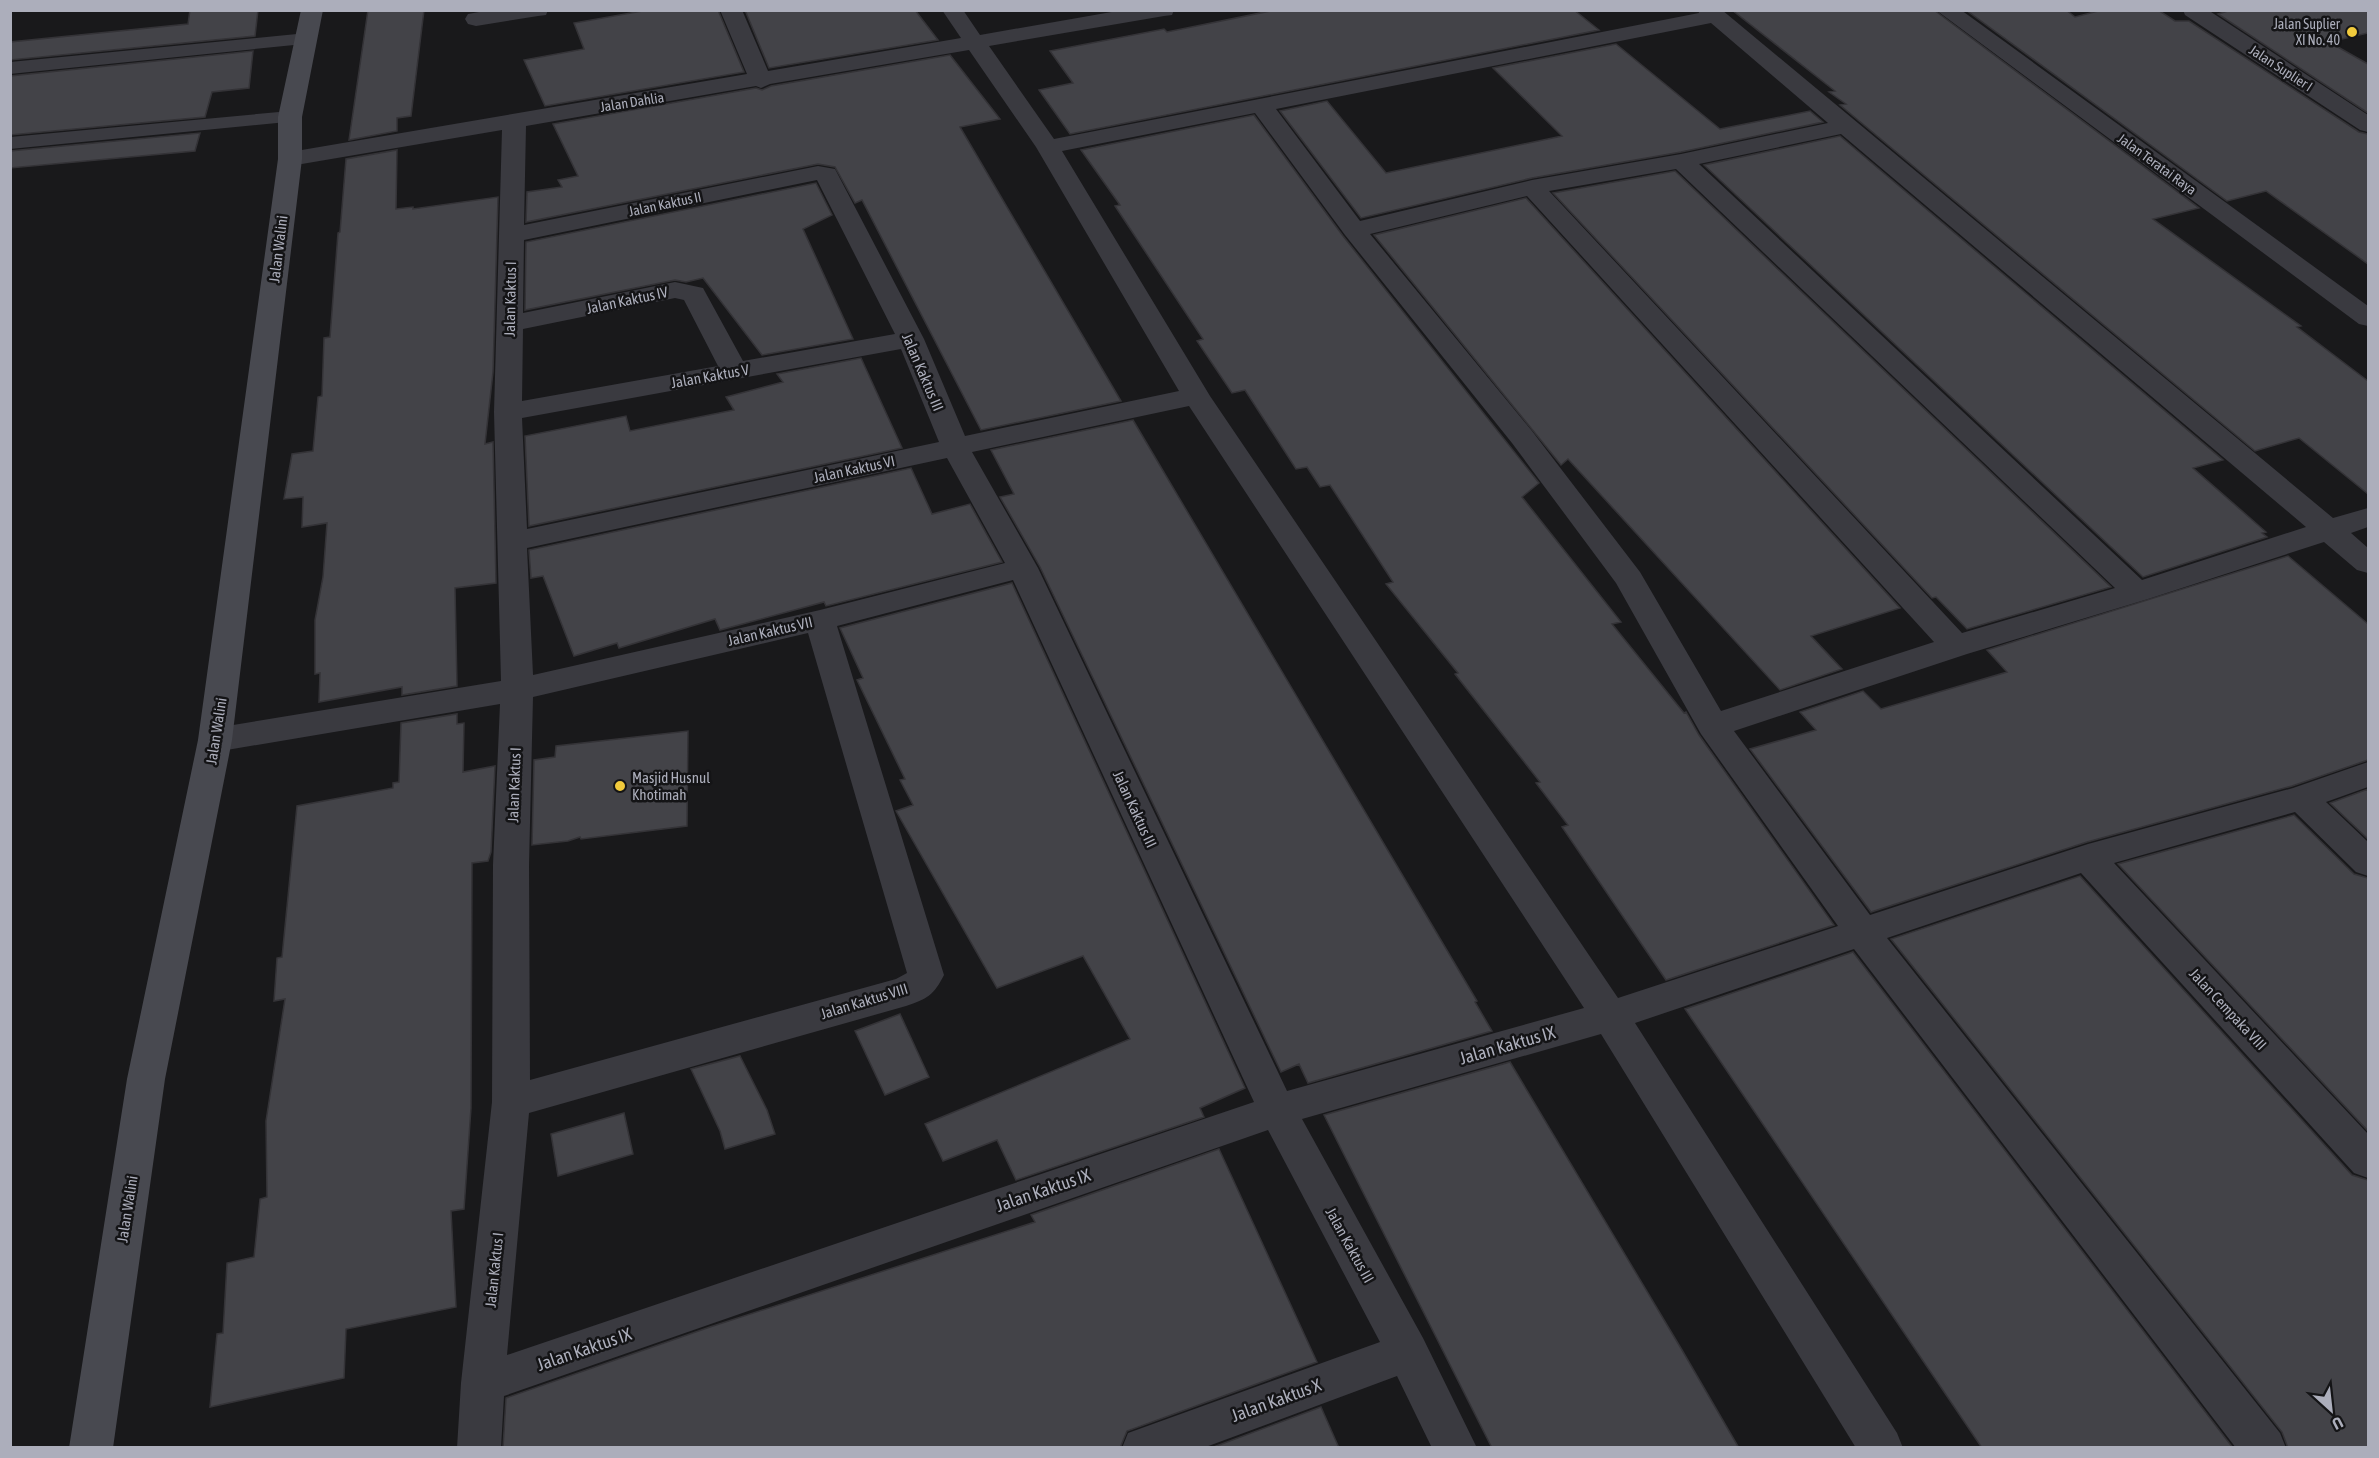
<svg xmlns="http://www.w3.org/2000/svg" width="2379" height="1458" viewBox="0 0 2379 1458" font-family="'Asap Condensed',sans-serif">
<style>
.building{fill:#434348;stroke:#343337;stroke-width:1.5}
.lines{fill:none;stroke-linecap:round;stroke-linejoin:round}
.lane{fill:#3a3a40;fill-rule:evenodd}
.street{fill:#3a3a40;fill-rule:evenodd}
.secondary{fill:#484950;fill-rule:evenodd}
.poi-dot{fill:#f1ca3c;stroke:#141416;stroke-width:2}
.labels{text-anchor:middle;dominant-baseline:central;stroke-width:5;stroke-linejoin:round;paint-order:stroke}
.far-poi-label{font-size:14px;fill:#acaebb;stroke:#141416;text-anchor:end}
.far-street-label{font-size:14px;fill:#acaebb;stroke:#141416}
.street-label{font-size:15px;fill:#acaebb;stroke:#141416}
.poi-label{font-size:15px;fill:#acaebb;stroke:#141416;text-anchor:start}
.near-street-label{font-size:18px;fill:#acaebb;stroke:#141416}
</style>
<rect width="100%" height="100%" fill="#19191b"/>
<path class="building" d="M 190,10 L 258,10 L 255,36 L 10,60 L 10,42 L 188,24 Z
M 368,10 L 424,10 L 411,116 L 397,118 L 397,131 L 349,140 Z
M 648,10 L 718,10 L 744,72 L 545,106 L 524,60 L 584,49 L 574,23 Z
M 745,10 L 915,10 L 938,40 L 769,68 Z
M 1275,10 L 1574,10 L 1599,30 L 1070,134 L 1039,90 L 1073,83 L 1050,51 L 1164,29 L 1167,32 Z
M 1732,10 L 1934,10 L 2199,208 L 2153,219 L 2301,326 L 2297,327 L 2368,381 L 2368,494 L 2299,438 L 2255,451 L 1840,105 L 1846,104 L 1829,92 L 1835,91 Z
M 1966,10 L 2066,10 L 2075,17 L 2102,10 L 2158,10 L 2175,21 L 2189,21 L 2359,132 L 2368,134 L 2368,264 L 2266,191 L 2227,201 Z
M 2231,10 L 2368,10 L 2368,33 L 2329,42 L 2368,64 L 2368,113 L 2218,14 Z
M 1616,44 L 1720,129 L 1810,111 L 1823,122 L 1681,152 L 1532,178 L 1361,218 L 1280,111 L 1327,101 L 1386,173 L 1562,136 L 1493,68 Z
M 253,51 L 249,88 L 212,92 L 205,117 L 10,135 L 10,76 Z
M 950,55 L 1000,119 L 960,127 L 1121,401 L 981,430 L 862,200 L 855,203 L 835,167 L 818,164 L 526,222 L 527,192 L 562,187 L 558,180 L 578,176 L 553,124 L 756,88 L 762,90 L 771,86 Z
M 1254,115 L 1343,236 L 1539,483 L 1522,497 L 1621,622 L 1612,624 L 1684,713 L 1686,712 L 1699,735 L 1834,925 L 1666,980 L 1562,827 L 1568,825 L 1536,783 L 1540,782 L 1455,674 L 1458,673 L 1386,584 L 1393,582 L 1330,485 L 1320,487 L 1307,467 L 1296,469 L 1245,390 L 1232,393 L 1197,341 L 1203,339 L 1115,206 L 1120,205 L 1081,150 Z
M 200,133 L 195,151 L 10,168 L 10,151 Z
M 1840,136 L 2223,460 L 2193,468 L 2266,532 L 2262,533 L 2267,537 L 2143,577 L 1704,165 Z
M 397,150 L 396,209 L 413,207 L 413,209 L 498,197 L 493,372 L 485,444 L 493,442 L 496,583 L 455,588 L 457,686 L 402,695 L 402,687 L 319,702 L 320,673 L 315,674 L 315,620 L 323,577 L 327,523 L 302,527 L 303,497 L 284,499 L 292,454 L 313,451 L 318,397 L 322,396 L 324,338 L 330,337 L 338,233 L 340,232 L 346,159 Z
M 1675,171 L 2111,587 L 1967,629 L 1936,597 L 1932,598 L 1553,193 Z
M 816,183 L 832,215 L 803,229 L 853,339 L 762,355 L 703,278 L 686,282 L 675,280 L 525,310 L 526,242 Z
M 1526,198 L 1900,608 L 1811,636 L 1842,669 L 1780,690 L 1568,459 L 1561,465 L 1374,235 Z
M 861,358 L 902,448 L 529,526 L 525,436 L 626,416 L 630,431 L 734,410 L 726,397 L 783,382 L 777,374 Z
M 1133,420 L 1477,1001 L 1475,1002 L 1492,1031 L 1308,1083 L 1299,1064 L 1281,1072 L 1040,567 L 1000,497 L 1014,494 L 991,450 Z
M 911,468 L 932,514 L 970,504 L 1002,562 L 826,606 L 824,602 L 720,630 L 715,619 L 619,648 L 617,643 L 574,656 L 543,576 L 531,578 L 529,550 Z
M 2288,556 L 2368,624 L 2368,760 L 2292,786 L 2087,842 L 1871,912 L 1750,749 L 1816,730 L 1800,712 L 1863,691 L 1881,709 L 2007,672 L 1987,650 Z
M 1012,583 L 1245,1088 L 1200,1108 L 1204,1117 L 1016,1180 L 997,1140 L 943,1161 L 925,1124 L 1130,1039 L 1083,956 L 997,988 L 896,811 L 913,805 L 900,780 L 905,779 L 857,680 L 863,678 L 840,628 Z
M 457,714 L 457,724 L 464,723 L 463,772 L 495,766 L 491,852 L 488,861 L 472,863 L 471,1108 L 464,1209 L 451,1211 L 456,1307 L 346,1329 L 344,1378 L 210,1407 L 217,1334 L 223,1333 L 227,1263 L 254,1257 L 260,1199 L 267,1197 L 266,1121 L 285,999 L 274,1001 L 277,958 L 282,957 L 297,806 L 393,788 L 393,783 L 399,782 L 401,723 Z
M 688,731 L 687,826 L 581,839 L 580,837 L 568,841 L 532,845 L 534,760 L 555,757 L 556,746 Z
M 2368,789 L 2368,839 L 2330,803 Z
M 2294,815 L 2354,874 L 2368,878 L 2368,1131 L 2118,864 Z
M 2080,876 L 2352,1175 L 2368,1180 L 2368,1448 L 2288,1448 L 2282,1432 L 1891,939 Z
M 1853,952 L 2233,1448 L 1982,1448 L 1685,1009 Z
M 900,1014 L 929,1077 L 885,1095 L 855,1031 Z
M 740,1056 L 767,1110 L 775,1134 L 725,1149 L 720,1131 L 691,1069 Z
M 1510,1062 L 1682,1350 L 1739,1448 L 1492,1448 L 1324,1115 Z
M 624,1113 L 633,1154 L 558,1176 L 551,1134 Z
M 1219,1149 L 1317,1362 L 1127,1431 L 1120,1448 L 503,1448 L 506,1398 L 710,1327 L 1035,1222 L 1031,1215 Z
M 1321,1407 L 1339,1448 L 1211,1448 Z"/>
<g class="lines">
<path class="lane" d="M 307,33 L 314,35 L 317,39 L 314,43 L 10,74 L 10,62 Z
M 290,111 L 297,113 L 300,117 L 297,121 L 10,149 L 10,137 Z"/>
<path class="street" d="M 490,10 L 548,10 L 546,15 L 538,16 L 476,26 L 468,24 L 465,19 L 468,14 Z
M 720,10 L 742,10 L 768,71 L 961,38 L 942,10 L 963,10 L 980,35 L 1123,10 L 1174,10 L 1172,15 L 1164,16 L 989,46 L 1054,139 L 1699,13 L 1698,10 L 1722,10 L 2333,518 L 2368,508 L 2368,527 L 2351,533 L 2368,548 L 2368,573 L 2357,570 L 2324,542 L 2148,599 L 1967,654 L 1734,731 L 1870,915 L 2088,844 L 2293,788 L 2368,762 L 2368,787 L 2326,802 L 2368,842 L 2368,876 L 2356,872 L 2295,812 L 2114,863 L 2368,1134 L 2368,1178 L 2354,1173 L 2081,873 L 1887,938 L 2280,1433 L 2286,1448 L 2236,1448 L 1854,949 L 1635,1023 L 1897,1433 L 1903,1448 L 1856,1448 L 1601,1034 L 1302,1119 L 1423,1338 L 1477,1448 L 1432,1448 L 1397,1376 L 1203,1448 L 1122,1448 L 1128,1433 L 1380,1342 L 1268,1130 L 504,1396 L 501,1448 L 457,1448 L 461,1383 L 492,1102 L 493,865 L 500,704 L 215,752 L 203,748 L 198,740 L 203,732 L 215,728 L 501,681 L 494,412 L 502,130 L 290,166 L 282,164 L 278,159 L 282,154 L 290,152 L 747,74 ZM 1711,23 L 1828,123 L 1681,154 L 1532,180 L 1360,221 L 1276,109 ZM 969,50 L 1036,147 L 1179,391 L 965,436 L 924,339 L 835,169 L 818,166 L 524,225 L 526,126 L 756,86 L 761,88 L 770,84 ZM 1255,113 L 1345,235 L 1512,443 L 1616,583 L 1701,734 L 1838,926 L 1618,998 L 1210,396 L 1062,151 ZM 1841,134 L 2306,527 L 2142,580 L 1699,164 ZM 1676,169 L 2115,588 L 1962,633 L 1549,191 ZM 817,180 L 895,334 L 743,361 L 703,288 L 675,282 L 523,313 L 524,240 ZM 1527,196 L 1934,642 L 1721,711 L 1640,572 L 1532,431 L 1370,234 ZM 675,298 L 684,300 L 718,366 L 522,401 L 523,329 ZM 901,349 L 939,442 L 527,529 L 522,418 ZM 1189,406 L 1584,1008 L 1287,1091 L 1038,568 L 972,452 ZM 947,458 L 1005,563 L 820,610 L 533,675 L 527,548 ZM 1013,580 L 1254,1102 L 507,1355 L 529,1113 L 906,1006 C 927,999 934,995 944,975 L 837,626 ZM 808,633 L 907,973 L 896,979 L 530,1080 L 529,865 L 533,697 Z
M 1936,10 L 1961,10 L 2368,306 L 2368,326 L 2359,324 Z
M 2183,10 L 2208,10 L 2368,115 L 2368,132 L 2360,130 L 2185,15 Z"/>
<path class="secondary" d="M 301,10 L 323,10 L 302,117 L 302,159 L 232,740 L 165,1079 L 113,1448 L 69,1448 L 127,1079 L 198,740 L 278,159 L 278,117 Z"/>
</g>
<g class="poi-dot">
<circle cx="2352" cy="32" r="6"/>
<circle cx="620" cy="786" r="6"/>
</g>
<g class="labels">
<g class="far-poi-label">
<text x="2340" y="24">Jalan Suplier<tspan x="2340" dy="16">XI No. 40</tspan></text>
</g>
<g class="far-street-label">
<text transform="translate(2281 68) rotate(33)">Jalan Suplier I</text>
<text transform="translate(632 102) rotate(-9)">Jalan Dahlia</text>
<text transform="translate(2157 164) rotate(36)">Jalan Teratai Raya</text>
<text transform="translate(665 204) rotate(-12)">Jalan Kaktus II</text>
</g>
<g class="street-label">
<text transform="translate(278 249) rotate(-83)">Jalan Walini</text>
<text transform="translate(510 299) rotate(-89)">Jalan Kaktus I</text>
<text transform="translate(627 300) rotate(-12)">Jalan Kaktus IV</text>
<text transform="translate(923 372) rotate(67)">Jalan Kaktus III</text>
<text transform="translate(710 376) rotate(-10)">Jalan Kaktus V</text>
<text transform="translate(854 469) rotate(-12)">Jalan Kaktus VI</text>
<text transform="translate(770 631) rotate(-13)">Jalan Kaktus VII</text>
<text transform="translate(216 731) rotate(-81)">Jalan Walini</text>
<text transform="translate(514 785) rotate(-88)">Jalan Kaktus I</text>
<text transform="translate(1135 809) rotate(65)">Jalan Kaktus III</text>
<text transform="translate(864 1001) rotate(-17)">Jalan Kaktus VIII</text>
<text transform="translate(2228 1009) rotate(47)">Jalan Cempaka VIII</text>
<text transform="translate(127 1209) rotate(-81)">Jalan Walini</text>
<text transform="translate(1350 1245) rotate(61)">Jalan Kaktus III</text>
<text transform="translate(494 1270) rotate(-84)">Jalan Kaktus I</text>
</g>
<g class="poi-label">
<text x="632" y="777">Masjid Husnul<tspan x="632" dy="17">Khotimah</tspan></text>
</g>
<g class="near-street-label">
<text transform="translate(1507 1045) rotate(-16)">Jalan Kaktus IX</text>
<text transform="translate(1043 1190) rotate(-19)">Jalan Kaktus IX</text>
<text transform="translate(584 1349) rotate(-19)">Jalan Kaktus IX</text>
<text transform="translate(1276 1400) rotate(-20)">Jalan Kaktus X</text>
</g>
</g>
<rect width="2379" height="1458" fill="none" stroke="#acaebb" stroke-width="24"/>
<g transform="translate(2331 1410) rotate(153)" stroke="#141416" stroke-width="4.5" paint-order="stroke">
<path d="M0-4.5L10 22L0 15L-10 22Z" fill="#acaebb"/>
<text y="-9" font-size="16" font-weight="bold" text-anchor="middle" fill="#acaebb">U</text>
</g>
</svg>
